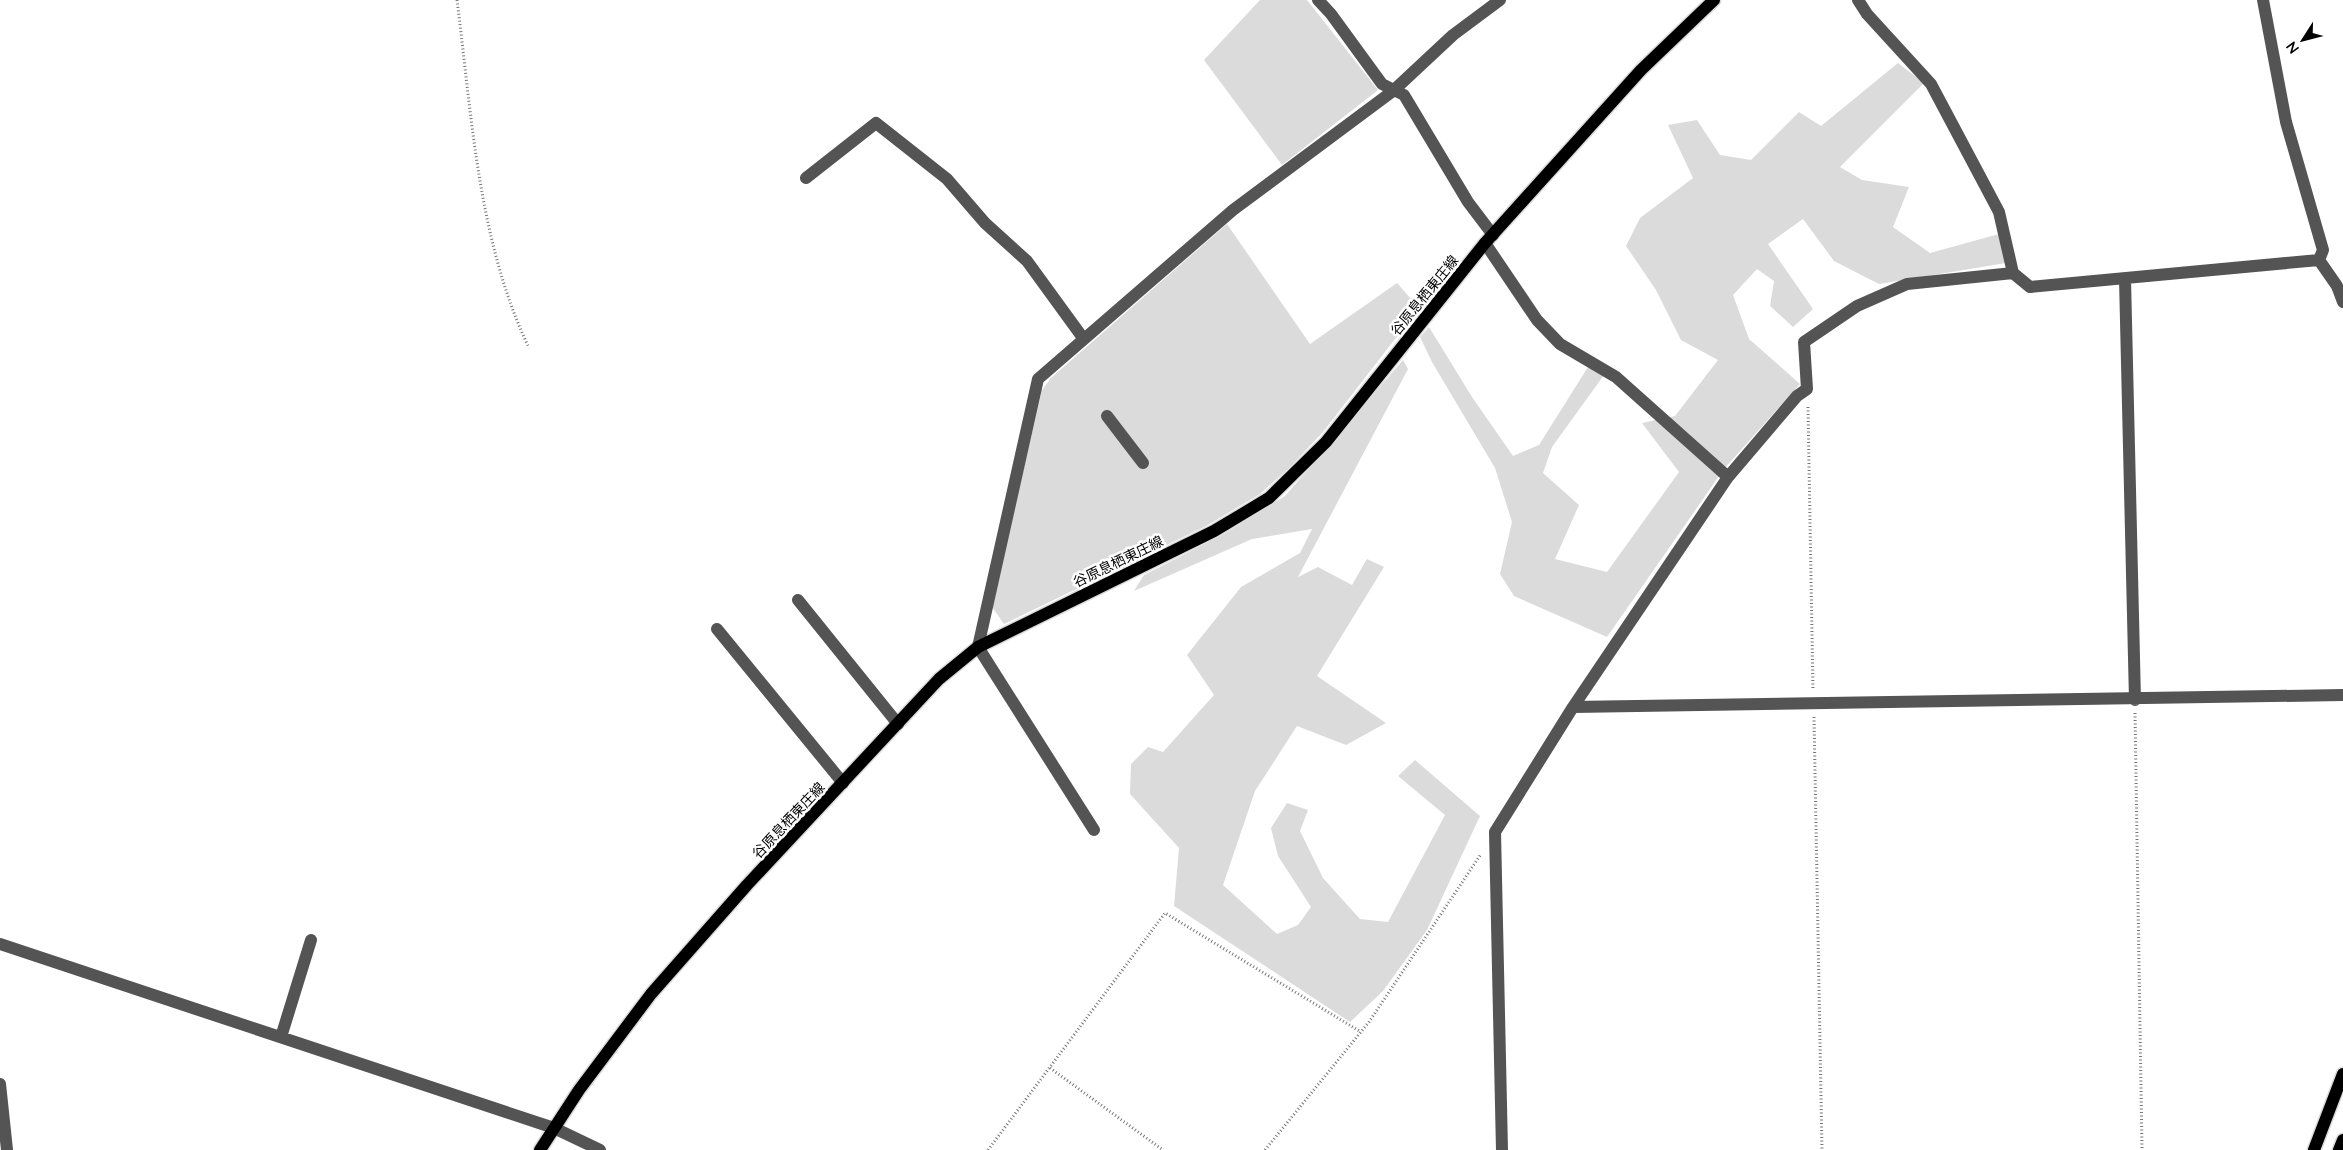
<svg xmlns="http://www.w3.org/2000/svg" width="2343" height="1150" viewBox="0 0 2343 1150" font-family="Lato,'Noto Sans JP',sans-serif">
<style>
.green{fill:#dbdbdb}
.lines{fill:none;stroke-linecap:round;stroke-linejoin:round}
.major-casing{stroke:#dbdbdb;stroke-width:15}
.path{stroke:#767676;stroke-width:3;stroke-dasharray:1 2.5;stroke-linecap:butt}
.minor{stroke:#545454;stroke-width:12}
.major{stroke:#000;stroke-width:12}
.labels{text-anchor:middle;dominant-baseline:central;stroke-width:5;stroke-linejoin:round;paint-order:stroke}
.street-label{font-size:14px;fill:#000;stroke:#fff}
</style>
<rect width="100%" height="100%" fill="#fff"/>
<path class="green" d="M 1260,0 L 1307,0 L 1378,90 L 1282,165 L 1204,60 Z
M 1898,63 L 1924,83 L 1840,167 L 1862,180 L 1909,187 L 1893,227 L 1930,253 L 1999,234 L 2006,263 L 1879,284 L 1834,261 L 1803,219 L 1768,244 L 1813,309 L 1793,327 L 1770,306 L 1774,281 L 1757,269 L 1733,295 L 1749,339 L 1800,384 L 1724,469 L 1607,637 L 1514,596 L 1500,574 L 1512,522 L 1495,468 L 1432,362 L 1420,337 L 1429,327 L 1472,397 L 1513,456 L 1539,445 L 1588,367 L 1604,375 L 1552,447 L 1543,473 L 1579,505 L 1555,559 L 1607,572 L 1679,472 L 1642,423 L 1675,416 L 1718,360 L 1681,340 L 1656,290 L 1626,246 L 1640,218 L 1693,178 L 1668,125 L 1697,120 L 1720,155 L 1751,160 L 1799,112 L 1821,126 Z
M 1227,224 L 1310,344 L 1397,283 L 1419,308 L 1323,432 L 1290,467 L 1260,494 L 1206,526 L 1004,624 L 992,607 L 1042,390 L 1051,378 Z
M 1403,360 L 1408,369 L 1298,577 L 1318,567 L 1352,585 L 1367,559 L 1384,567 L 1317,676 L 1386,723 L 1346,745 L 1297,726 L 1255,791 L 1223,885 L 1277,934 L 1298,925 L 1311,907 L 1278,856 L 1271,828 L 1287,803 L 1308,810 L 1300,831 L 1323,878 L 1360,919 L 1388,922 L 1445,815 L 1398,776 L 1415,760 L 1480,816 L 1427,930 L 1383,991 L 1350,1022 L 1174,906 L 1179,848 L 1130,794 L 1131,764 L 1148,747 L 1163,752 L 1214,695 L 1187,655 L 1241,587 L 1300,553 L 1312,529 L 1252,539 L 1134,591 L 1144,575 L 1224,534 L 1285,496 Z"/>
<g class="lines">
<defs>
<path id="major" d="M 540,1150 L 579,1090 L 651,994 L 747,885 L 939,679 L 978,647 L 1214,531 L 1269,498 L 1326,442 L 1485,243 L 1641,70 L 1714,0
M 2314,1150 L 2343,1074
M 2339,1150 L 2343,1140"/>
</defs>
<use href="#major" class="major-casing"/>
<path class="path" d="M 457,0 C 472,117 478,241 529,348
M 1808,407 L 1813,690
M 2135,713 L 2142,1150
M 1814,717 L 1822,1150
M 1050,1068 L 1163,1150
M 988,1150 L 1165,913 L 1361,1032
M 1265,1150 L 1369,1022 L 1481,854"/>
<path class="minor" d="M 1318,0 L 1331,14 L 1382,84 L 1404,95 L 1468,202 L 1493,235
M 1858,0 L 1867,14 L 1931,84 L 1999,212 L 2013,273 L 2030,287 L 2319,260
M 2263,0 L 2286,122 L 2323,250 L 2319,260
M 806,178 L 876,123 L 947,179 L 985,223 L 1027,261 L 1083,338
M 1485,243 L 1537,320 L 1560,344 L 1616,377 L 1728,477
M 2319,260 L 2337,286 L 2343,302
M 2125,279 L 2135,700
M 1107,416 L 1143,463
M 798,600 L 898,724
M 717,629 L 843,783
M 1573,707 L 2343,695
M 1094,830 L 978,647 L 1038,379 L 1233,210 L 1393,91 L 1453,35 L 1500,0
M 0,944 L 554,1128 L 600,1150
M 281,1037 L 311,940
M 0,1084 L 7,1150
M 1502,1150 L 1495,832 L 1573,707 L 1728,477 L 1797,396 L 1807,389 L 1804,342 L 1857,306 L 1907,284 L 2013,273"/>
<use href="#major" class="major"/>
</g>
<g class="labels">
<g class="street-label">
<text transform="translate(1424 295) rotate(-51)">谷原息栖東庄線</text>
<text transform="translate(1118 561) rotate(-26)">谷原息栖東庄線</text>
<text transform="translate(788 820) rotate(-47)">谷原息栖東庄線</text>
</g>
</g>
<g transform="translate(2303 40) rotate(234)" stroke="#ffffff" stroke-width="4" paint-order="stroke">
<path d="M0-4L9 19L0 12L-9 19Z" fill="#000000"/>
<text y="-8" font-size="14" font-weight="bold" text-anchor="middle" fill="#000000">N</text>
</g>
</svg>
